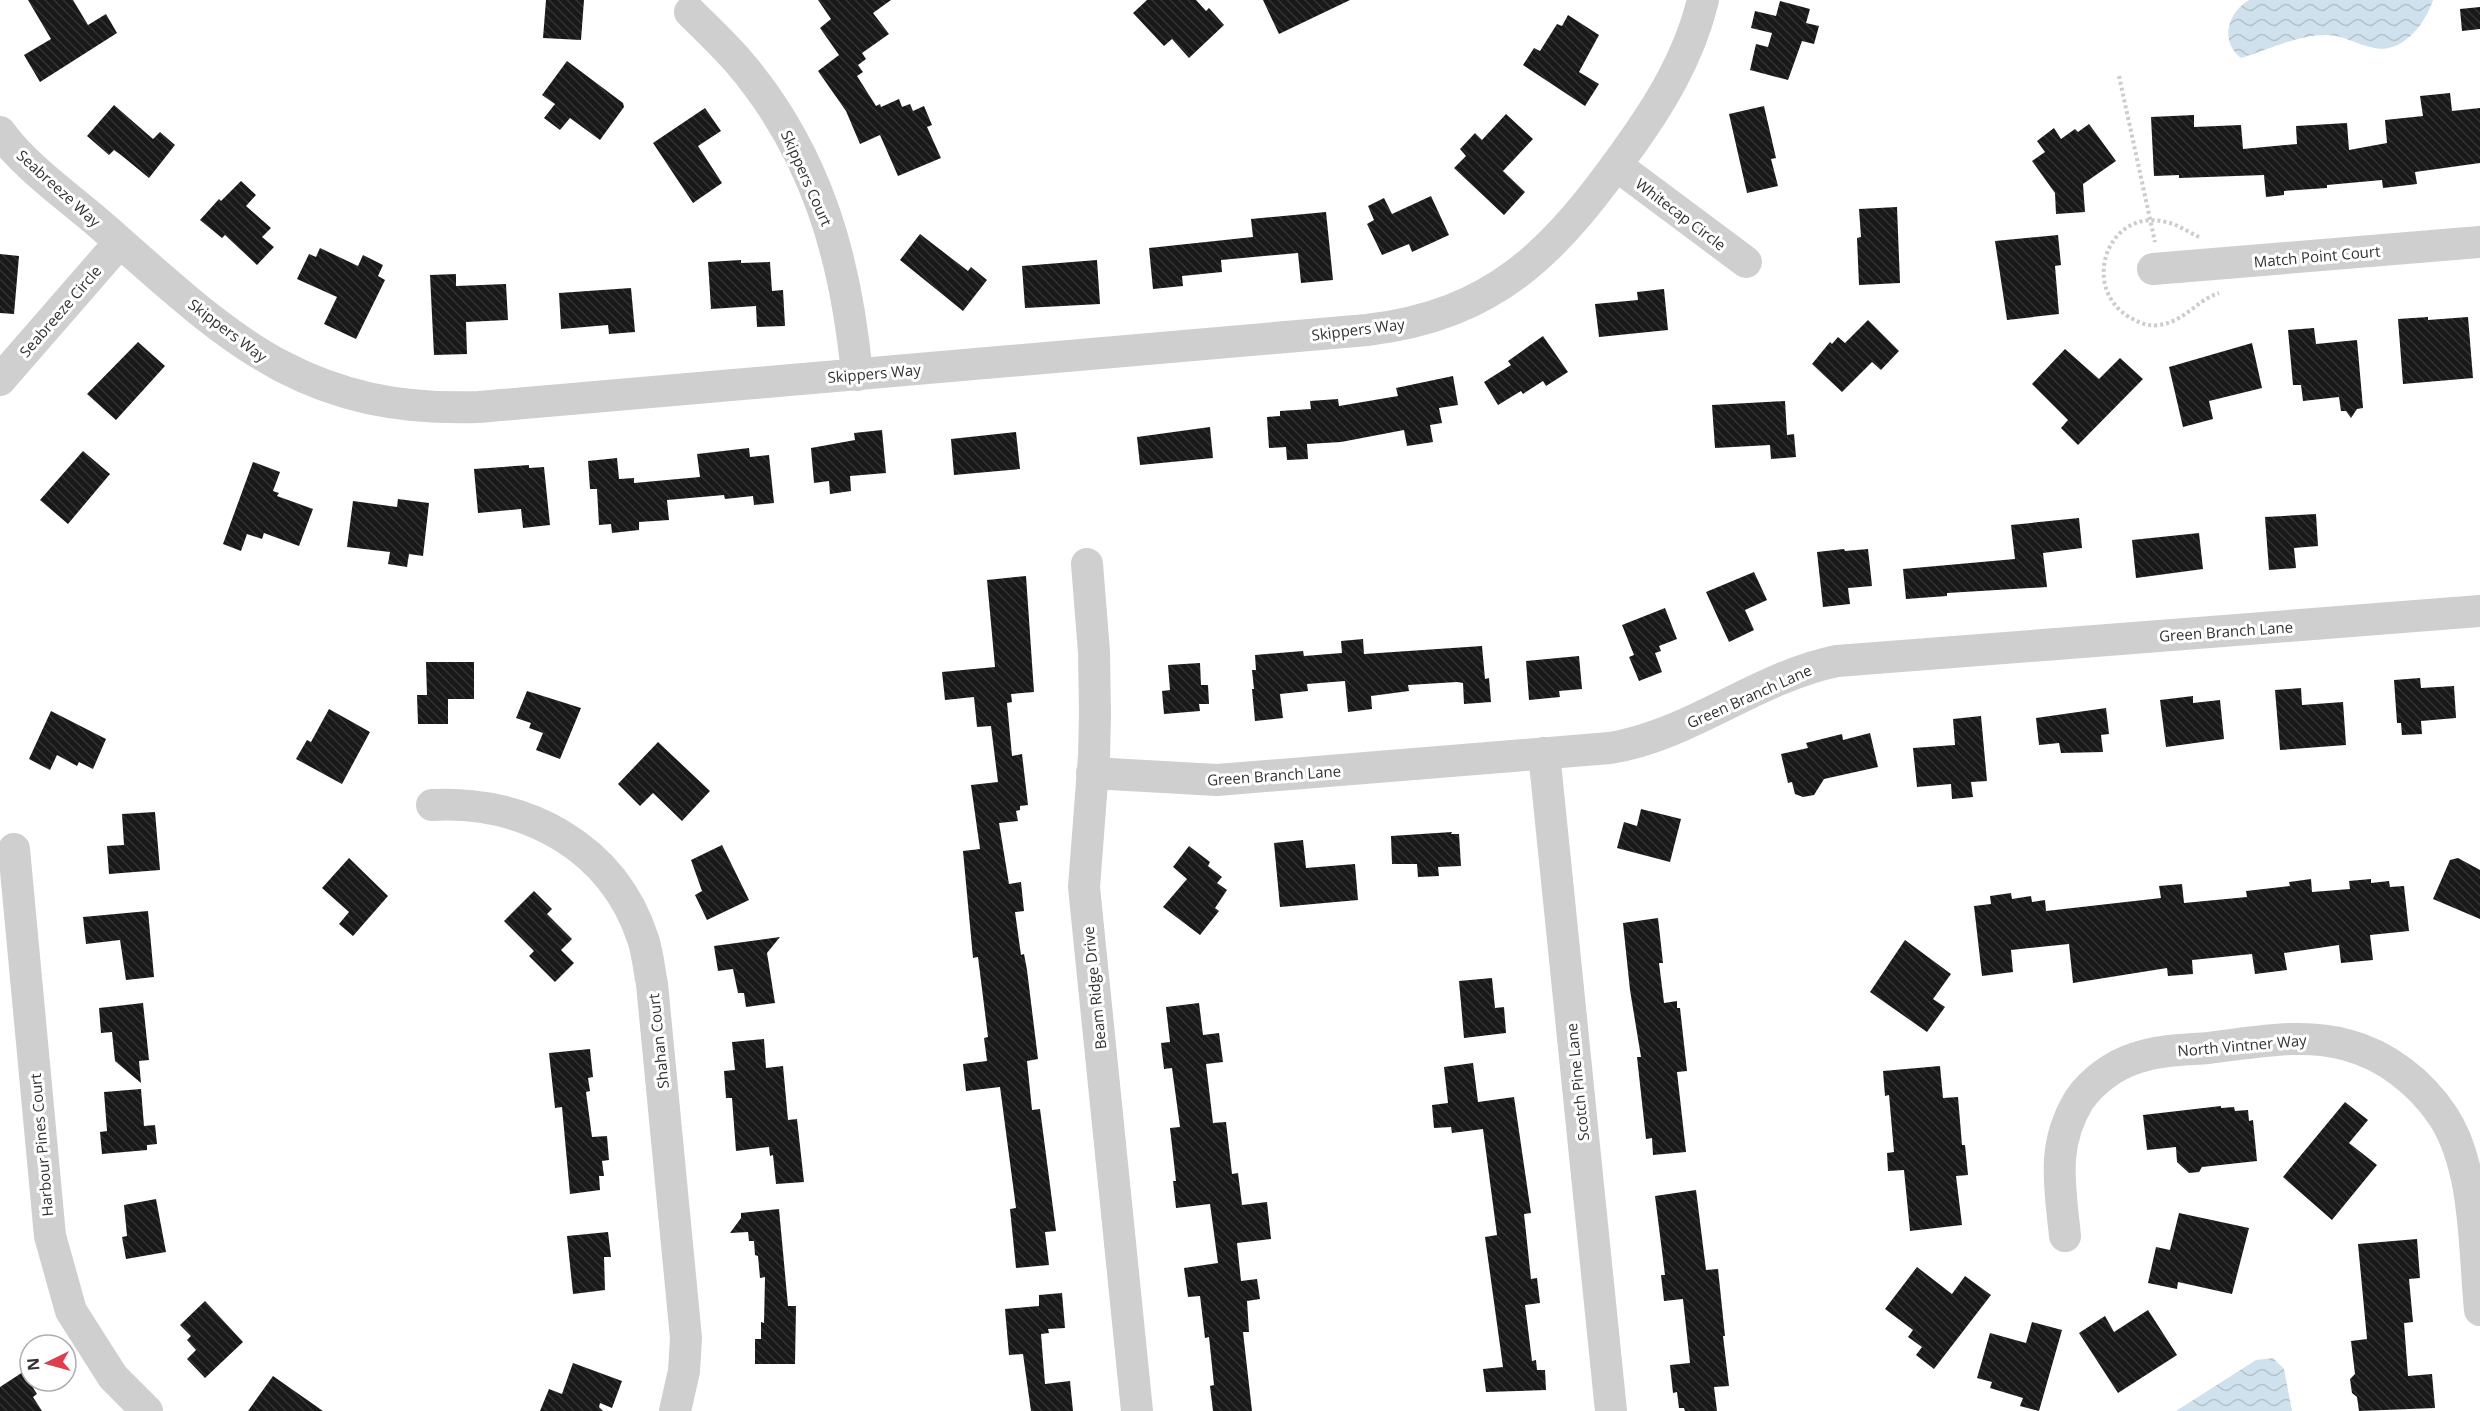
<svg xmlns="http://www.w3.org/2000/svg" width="2480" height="1411" viewBox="0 0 2480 1411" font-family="'Open Sans',sans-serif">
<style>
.water{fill:url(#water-waves)}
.building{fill:url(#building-back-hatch)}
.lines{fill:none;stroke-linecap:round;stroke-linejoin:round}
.path{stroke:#ccc;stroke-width:4;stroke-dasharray:3 3;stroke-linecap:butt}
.minor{stroke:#cfcfcf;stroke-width:32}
.labels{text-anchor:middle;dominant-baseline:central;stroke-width:6;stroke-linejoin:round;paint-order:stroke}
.street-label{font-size:15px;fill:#323232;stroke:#fff}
</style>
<defs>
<pattern id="water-waves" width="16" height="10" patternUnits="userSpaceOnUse" patternTransform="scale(1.5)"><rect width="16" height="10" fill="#cfe1ec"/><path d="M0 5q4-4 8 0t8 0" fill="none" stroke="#b2c2cb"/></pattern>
<pattern id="building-back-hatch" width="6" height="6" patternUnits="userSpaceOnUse" patternTransform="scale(1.5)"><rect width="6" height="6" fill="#191919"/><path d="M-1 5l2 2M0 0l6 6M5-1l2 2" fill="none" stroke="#323232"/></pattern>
</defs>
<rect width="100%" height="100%" fill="#fff"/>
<path class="water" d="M 2249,0 L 2433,0 C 2425,24 2403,54 2374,48 C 2358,45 2343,35 2326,35 C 2297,35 2268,50 2241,58 C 2219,41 2228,12 2249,0 Z
M 2273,1358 L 2284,1369 L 2292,1411 L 2176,1411 L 2256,1360 Z"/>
<path class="building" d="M 28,0 L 73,0 L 88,25 L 106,14 L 117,33 L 40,82 L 24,55 L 51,39 Z
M 546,0 L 584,0 L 581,40 L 543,38 Z
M 818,0 L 891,0 L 873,13 L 889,34 L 862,53 L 866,59 L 858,65 L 863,72 L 857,76 L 876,106 L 880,104 L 881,107 L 899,99 L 902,107 L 910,104 L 913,111 L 924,106 L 932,125 L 927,127 L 941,158 L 898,176 L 880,135 L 860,144 L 846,111 L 818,71 L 839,55 L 820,28 L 831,19 Z
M 1147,0 L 1196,0 L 1206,11 L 1209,8 L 1224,25 L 1189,58 L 1172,39 L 1164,46 L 1133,13 Z
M 1263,0 L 1350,0 L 1279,34 Z
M 1780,1 L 1810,9 L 1806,23 L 1819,26 L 1814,44 L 1802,41 L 1788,80 L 1750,70 L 1756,44 L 1768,47 L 1772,33 L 1751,28 L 1755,11 L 1776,16 Z
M 2480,7 L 2480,29 L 2462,31 L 2460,9 Z
M 1568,15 L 1599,35 L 1579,72 L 1599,84 L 1585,106 L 1523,65 L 1534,48 L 1540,51 L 1557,24 L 1562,26 Z
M 567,61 L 623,103 L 624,107 L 600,140 L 570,118 L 560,130 L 544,118 L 555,104 L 542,95 Z
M 2450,93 L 2452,111 L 2480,108 L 2480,163 L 2415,172 L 2417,184 L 2383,188 L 2382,180 L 2327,185 L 2327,188 L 2284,191 L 2284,195 L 2266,197 L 2264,175 L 2179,178 L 2179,175 L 2154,176 L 2151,117 L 2194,115 L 2194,127 L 2241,125 L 2243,149 L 2297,144 L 2296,126 L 2347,123 L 2349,150 L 2387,143 L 2385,120 L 2423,116 L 2420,96 Z
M 114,105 L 153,139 L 160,132 L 175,145 L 149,178 L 121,155 L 114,150 L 109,155 L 87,136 Z
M 1764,106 L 1776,158 L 1771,159 L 1778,186 L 1747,193 L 1729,114 Z
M 705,108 L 721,131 L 698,146 L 722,183 L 693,203 L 653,143 Z
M 1506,114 L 1533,139 L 1503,171 L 1525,192 L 1504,215 L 1454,168 L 1466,156 L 1460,149 L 1475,133 L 1482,140 Z
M 2089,124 L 2116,161 L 2083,184 L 2085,212 L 2056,214 L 2055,193 L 2032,161 L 2045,152 L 2037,141 L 2054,128 L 2061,139 L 2075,129 L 2078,132 Z
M 241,181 L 256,195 L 246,206 L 271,228 L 262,237 L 274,247 L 257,265 L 225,235 L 222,238 L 200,220 L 219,199 L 221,201 Z
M 1431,196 L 1449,235 L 1412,252 L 1409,244 L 1382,255 L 1367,224 L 1374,220 L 1368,206 L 1384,198 L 1392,214 Z
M 1897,207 L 1900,283 L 1859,285 L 1857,238 L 1861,237 L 1859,209 Z
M 1326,212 L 1333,280 L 1301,283 L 1298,253 L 1221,260 L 1222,272 L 1182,276 L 1183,286 L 1153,289 L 1149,248 L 1253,237 L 1251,219 Z
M 920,234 L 968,271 L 971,267 L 987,280 L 963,311 L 900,260 Z
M 2058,235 L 2061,265 L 2055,266 L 2059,314 L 2007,320 L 1995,241 Z
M 320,248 L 358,266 L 363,255 L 383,265 L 378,276 L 385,280 L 356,339 L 324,324 L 337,297 L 297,279 L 309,254 L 316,257 Z
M 0,254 L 19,256 L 14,314 L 0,313 Z
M 741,260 L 741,263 L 770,262 L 772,291 L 783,290 L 785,326 L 757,327 L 756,306 L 711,309 L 708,262 Z
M 1097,260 L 1100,304 L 1025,308 L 1022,266 Z
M 456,274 L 456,286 L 506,284 L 508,320 L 466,322 L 467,354 L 434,355 L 430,275 Z
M 631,288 L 635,332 L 609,334 L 608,325 L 561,329 L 559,293 Z
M 1664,289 L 1668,330 L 1599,337 L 1595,304 L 1638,300 L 1637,292 Z
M 2428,317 L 2428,320 L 2468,317 L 2473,378 L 2403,384 L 2398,319 Z
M 1868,320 L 1899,351 L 1881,370 L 1872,362 L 1842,392 L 1812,364 L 1830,342 L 1832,344 L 1838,337 L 1845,343 Z
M 2314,328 L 2316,344 L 2357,340 L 2363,408 L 2357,409 L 2351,418 L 2346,411 L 2341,411 L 2339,397 L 2303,401 L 2301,385 L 2293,385 L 2288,330 Z
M 1543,336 L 1568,372 L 1546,386 L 1543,381 L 1523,394 L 1521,391 L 1498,405 L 1484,382 L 1511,365 L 1508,361 Z
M 138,342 L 165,366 L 116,420 L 87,394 Z
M 2252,343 L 2262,388 L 2209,401 L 2213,419 L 2183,427 L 2169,367 Z
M 2065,349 L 2099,379 L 2120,358 L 2143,379 L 2078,445 L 2061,428 L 2068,420 L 2032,384 Z
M 1453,376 L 1458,405 L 1439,408 L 1442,423 L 1430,425 L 1433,442 L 1407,446 L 1404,430 L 1341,442 L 1307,444 L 1308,459 L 1287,460 L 1286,447 L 1269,448 L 1267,417 L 1280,416 L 1280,411 L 1311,409 L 1310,401 L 1338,399 L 1339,406 L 1398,396 L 1396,388 Z
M 1785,401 L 1787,435 L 1794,434 L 1796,457 L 1771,459 L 1770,445 L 1715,448 L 1712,405 Z
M 1210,427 L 1213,458 L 1140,465 L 1137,437 Z
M 882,430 L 886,473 L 850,476 L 851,491 L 830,494 L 829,481 L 814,483 L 811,448 L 855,440 L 854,433 Z
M 1016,432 L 1020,469 L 954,475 L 951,439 Z
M 749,448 L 750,457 L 769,455 L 774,503 L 754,505 L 753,496 L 725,499 L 724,495 L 667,500 L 669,520 L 639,522 L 639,530 L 612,533 L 611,524 L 599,525 L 597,489 L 590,489 L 588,461 L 617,458 L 619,479 L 634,478 L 634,483 L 700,477 L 697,454 Z
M 83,451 L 110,474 L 68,524 L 40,500 Z
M 253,462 L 280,472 L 273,491 L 279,493 L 277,496 L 313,509 L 299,546 L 264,533 L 262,539 L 247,534 L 241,551 L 223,544 Z
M 529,465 L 529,468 L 544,467 L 550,525 L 523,528 L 521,509 L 478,513 L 474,469 Z
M 398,499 L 429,503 L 423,556 L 409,554 L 407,567 L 388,564 L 390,552 L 347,547 L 353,501 L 397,507 Z
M 2316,514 L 2318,546 L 2294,548 L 2296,568 L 2269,570 L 2265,517 Z
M 2079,518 L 2082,548 L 2043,553 L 2047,587 L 1947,593 L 1947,596 L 1906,599 L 1903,569 L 2015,559 L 2011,525 Z
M 2199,533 L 2203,569 L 2136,578 L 2132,540 Z
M 1844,549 L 1845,551 L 1868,549 L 1872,586 L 1848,588 L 1850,604 L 1823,607 L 1817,552 Z
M 1754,572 L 1767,600 L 1745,610 L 1754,630 L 1729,642 L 1706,592 Z
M 1026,576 L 1034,692 L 1011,694 L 1012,702 L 1007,703 L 1012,756 L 1022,754 L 1028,805 L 1020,806 L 1020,810 L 1016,811 L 1018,821 L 999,823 L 1009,884 L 1021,882 L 1024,911 L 1015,912 L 1021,955 L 1024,954 L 1027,970 L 1038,1059 L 1027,1061 L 1032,1110 L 1040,1109 L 1056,1231 L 1045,1232 L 1049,1265 L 1016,1268 L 1010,1209 L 1016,1208 L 1000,1087 L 966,1091 L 963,1064 L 987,1061 L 984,1038 L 988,1037 L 978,957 L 973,958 L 963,851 L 980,849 L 971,785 L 998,782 L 991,726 L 977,727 L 974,697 L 945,700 L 942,672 L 995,667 L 987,580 Z
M 1665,608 L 1677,639 L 1659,646 L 1661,651 L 1655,653 L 1662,672 L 1639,681 L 1629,657 L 1634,655 L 1622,625 Z
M 1363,639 L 1364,654 L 1482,646 L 1485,679 L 1489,678 L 1491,702 L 1464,704 L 1463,683 L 1457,682 L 1408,685 L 1409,691 L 1371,696 L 1372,709 L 1348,712 L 1345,681 L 1307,684 L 1308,691 L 1280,694 L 1283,718 L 1255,721 L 1252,689 L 1254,689 L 1252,670 L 1256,670 L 1255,655 L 1303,651 L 1304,656 L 1342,653 L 1341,641 Z
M 1579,656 L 1582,689 L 1559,691 L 1560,697 L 1529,700 L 1526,661 Z
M 426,662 L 474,662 L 474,699 L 448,699 L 448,724 L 418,724 L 417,695 L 427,695 Z
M 1200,663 L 1201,685 L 1208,685 L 1209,704 L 1199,704 L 1200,711 L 1164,714 L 1162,691 L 1170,690 L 1168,665 Z
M 2420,678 L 2421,688 L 2454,686 L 2456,718 L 2421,721 L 2422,734 L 2402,735 L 2401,723 L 2397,723 L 2394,680 Z
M 2301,688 L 2302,705 L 2343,702 L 2346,745 L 2280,750 L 2275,690 Z
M 527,691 L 581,708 L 560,759 L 536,750 L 543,733 L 529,728 L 531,723 L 516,718 Z
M 2193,696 L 2193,703 L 2220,700 L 2224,739 L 2166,747 L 2160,700 Z
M 2106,708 L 2109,734 L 2101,735 L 2103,752 L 2061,753 L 2059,743 L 2039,745 L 2036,718 Z
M 329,709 L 370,732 L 342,784 L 296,759 L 307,740 L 311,742 Z
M 51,711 L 106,739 L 93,769 L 79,762 L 77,766 L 57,755 L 50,770 L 29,759 Z
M 1981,716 L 1987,781 L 1971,782 L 1973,797 L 1952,799 L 1951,784 L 1917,787 L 1913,748 L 1955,745 L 1953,719 Z
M 1870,733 L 1878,767 L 1824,779 L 1814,795 L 1803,797 L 1795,794 L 1792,782 L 1788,783 L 1781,754 L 1808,748 L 1806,743 L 1842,734 L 1843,740 Z
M 658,742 L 710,791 L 682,821 L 653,793 L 640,806 L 618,784 Z
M 1641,809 L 1681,819 L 1670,862 L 1617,848 L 1624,822 L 1637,826 Z
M 155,812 L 160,870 L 109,874 L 107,846 L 124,845 L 122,814 Z
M 1452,832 L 1451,834 L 1459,834 L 1461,866 L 1438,867 L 1439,876 L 1418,877 L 1417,864 L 1392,864 L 1391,836 Z
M 1303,840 L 1306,868 L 1355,864 L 1358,900 L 1280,907 L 1274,843 Z
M 722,845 L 749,900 L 707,920 L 695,895 L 702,891 L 691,860 Z
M 1189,846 L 1210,862 L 1208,866 L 1222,877 L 1217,883 L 1227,890 L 1215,908 L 1219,911 L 1200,935 L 1163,907 L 1187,879 L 1173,867 Z
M 349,858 L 388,896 L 353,936 L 339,924 L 349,912 L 322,888 Z
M 2458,858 L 2480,870 L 2480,919 L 2433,899 L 2450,860 Z
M 2311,879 L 2312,892 L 2350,889 L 2349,881 L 2371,879 L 2371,883 L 2389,881 L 2390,887 L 2404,886 L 2409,931 L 2370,935 L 2373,960 L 2341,963 L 2339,945 L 2284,953 L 2287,970 L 2255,974 L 2252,954 L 2192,960 L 2193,974 L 2168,976 L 2167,968 L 2073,983 L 2069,944 L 2011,950 L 2013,972 L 1982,976 L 1974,906 L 1991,904 L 1990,896 L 2011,893 L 2012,899 L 2031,896 L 2032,902 L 2045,900 L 2046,911 L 2161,898 L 2159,886 L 2182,884 L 2184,903 L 2247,897 L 2246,891 L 2290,886 L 2289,882 Z
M 534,891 L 552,909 L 547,914 L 572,939 L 561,950 L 574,963 L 555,982 L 529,956 L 534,951 L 504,921 Z
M 148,911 L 154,977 L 126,980 L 120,940 L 86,944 L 83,917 Z
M 1658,918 L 1663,963 L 1659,963 L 1664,1003 L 1677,1001 L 1677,1008 L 1680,1008 L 1687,1071 L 1677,1072 L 1686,1152 L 1653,1155 L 1652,1138 L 1646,1139 L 1637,1057 L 1641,1057 L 1630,990 L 1623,923 Z
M 780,937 L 767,953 L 775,1003 L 746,1007 L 744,993 L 738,993 L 733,969 L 718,971 L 714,946 Z
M 1905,940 L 1951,974 L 1933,999 L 1945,1007 L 1927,1032 L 1870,992 Z
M 1492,978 L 1495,1008 L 1504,1007 L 1506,1033 L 1464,1038 L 1459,981 Z
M 143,1003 L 149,1060 L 139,1061 L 141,1083 L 115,1061 L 112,1032 L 101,1033 L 99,1008 Z
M 1199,1003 L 1203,1035 L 1219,1033 L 1223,1062 L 1206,1064 L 1213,1123 L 1226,1122 L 1232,1174 L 1238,1173 L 1242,1205 L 1267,1202 L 1271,1239 L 1237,1243 L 1241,1281 L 1257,1279 L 1260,1299 L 1247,1301 L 1249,1332 L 1243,1332 L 1252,1411 L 1213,1411 L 1210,1386 L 1214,1385 L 1209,1337 L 1205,1338 L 1200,1296 L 1188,1297 L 1184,1268 L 1218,1263 L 1210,1204 L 1176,1208 L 1173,1181 L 1176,1181 L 1170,1128 L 1180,1127 L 1172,1068 L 1164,1069 L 1161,1043 L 1170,1042 L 1166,1007 Z
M 764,1039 L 766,1068 L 783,1066 L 788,1120 L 797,1119 L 804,1182 L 776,1184 L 773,1155 L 770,1156 L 769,1147 L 736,1151 L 732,1098 L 726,1098 L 724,1071 L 735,1070 L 732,1042 Z
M 590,1049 L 593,1077 L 588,1078 L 590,1091 L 586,1092 L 592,1137 L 607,1136 L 609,1160 L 602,1161 L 604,1176 L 599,1176 L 600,1190 L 570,1194 L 562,1107 L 555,1108 L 549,1053 Z
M 1473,1063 L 1478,1102 L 1514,1097 L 1531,1213 L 1524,1214 L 1531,1279 L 1537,1278 L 1540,1303 L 1525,1305 L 1532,1361 L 1536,1360 L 1537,1370 L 1545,1370 L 1546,1390 L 1486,1392 L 1483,1369 L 1503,1367 L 1485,1237 L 1497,1235 L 1483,1129 L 1452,1133 L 1451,1127 L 1434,1128 L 1432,1105 L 1448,1103 L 1444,1067 Z
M 1940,1066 L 1943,1098 L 1958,1097 L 1962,1145 L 1965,1145 L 1968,1175 L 1956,1176 L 1962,1225 L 1910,1231 L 1904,1170 L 1888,1171 L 1887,1153 L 1894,1152 L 1889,1095 L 1885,1096 L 1883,1071 Z
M 141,1089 L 144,1126 L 155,1125 L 157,1144 L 147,1145 L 147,1150 L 102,1154 L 100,1132 L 107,1131 L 104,1092 Z
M 2345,1102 L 2368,1120 L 2349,1143 L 2377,1165 L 2332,1220 L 2283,1177 Z
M 2221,1106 L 2221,1108 L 2234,1107 L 2235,1111 L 2248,1110 L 2249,1121 L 2253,1120 L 2257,1161 L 2202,1167 L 2199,1172 L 2189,1173 L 2177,1162 L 2176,1147 L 2147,1150 L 2143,1115 Z
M 1696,1190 L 1706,1270 L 1718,1269 L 1725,1336 L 1723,1336 L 1729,1386 L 1714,1387 L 1717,1411 L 1685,1411 L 1684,1408 L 1679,1408 L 1677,1392 L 1673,1393 L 1670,1365 L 1690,1363 L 1683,1299 L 1664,1301 L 1661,1275 L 1665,1275 L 1655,1196 Z
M 156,1199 L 166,1252 L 126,1259 L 122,1237 L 127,1236 L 124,1205 Z
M 779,1209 L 788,1306 L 796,1306 L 795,1364 L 755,1364 L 755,1339 L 761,1339 L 761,1322 L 764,1323 L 765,1277 L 760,1278 L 758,1256 L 755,1255 L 754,1241 L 749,1241 L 748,1232 L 730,1233 L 741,1218 L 741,1213 Z
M 2179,1213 L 2249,1228 L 2232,1294 L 2178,1282 L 2177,1289 L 2148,1283 L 2156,1247 L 2170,1250 Z
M 608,1232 L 611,1257 L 604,1257 L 605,1290 L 573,1294 L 567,1236 Z
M 2417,1239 L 2420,1278 L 2409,1279 L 2413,1322 L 2404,1323 L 2408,1376 L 2432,1374 L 2435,1408 L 2359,1411 L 2357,1397 L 2352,1393 L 2350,1379 L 2355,1374 L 2351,1341 L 2367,1339 L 2358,1244 Z
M 1917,1267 L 1952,1294 L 1965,1276 L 1991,1295 L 1934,1369 L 1916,1355 L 1922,1347 L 1908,1337 L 1913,1330 L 1885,1309 Z
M 1062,1293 L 1065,1328 L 1048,1329 L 1049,1333 L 1041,1334 L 1045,1384 L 1070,1381 L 1073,1411 L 1031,1411 L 1023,1354 L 1009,1355 L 1005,1309 L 1039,1306 L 1039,1295 Z
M 205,1301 L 243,1342 L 205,1378 L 187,1359 L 196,1350 L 187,1340 L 191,1336 L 180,1325 Z
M 2148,1310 L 2177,1355 L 2118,1393 L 2079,1333 L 2105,1316 L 2114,1332 Z
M 2032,1322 L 2062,1330 L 2039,1411 L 2020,1406 L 2023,1398 L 1990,1388 L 1992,1382 L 1977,1378 L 1990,1333 L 2026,1343 Z
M 573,1363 L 622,1381 L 612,1408 L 600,1403 L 599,1407 L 603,1411 L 540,1411 L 549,1389 L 562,1394 Z
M 23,1372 L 37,1394 L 33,1397 L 42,1411 L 0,1411 L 0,1387 Z
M 273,1376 L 323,1411 L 248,1411 Z"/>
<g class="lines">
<path class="path" d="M 2119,76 L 2155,242
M 2199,237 C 2188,232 2177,224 2166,222 C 2109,207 2079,286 2129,317 C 2138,322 2148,327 2159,325 C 2184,322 2197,300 2219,293"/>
<path class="minor" d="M 690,12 C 706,28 723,44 738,61 C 816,152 846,257 857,375
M 0,132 C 25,167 70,198 103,227 C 227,336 301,413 479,407 L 1367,330 C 1495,315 1554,252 1625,153 C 1659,106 1689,58 1703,0
M 1616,165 L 1746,262
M 2153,269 L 2480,242
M 0,380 L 120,242
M 1087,564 L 1094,652 L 1095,714 L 1094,756 L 1084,887 L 1137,1411
M 1544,753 L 1611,1411
M 1092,773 L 1217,780 L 1610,748 C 1691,735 1757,677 1837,661 L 2480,611
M 432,805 C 526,800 613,847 643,939 C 648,954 649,970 652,984 L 686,1338 L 684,1371 L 675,1411
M 14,849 L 50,1236 L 71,1311 L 113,1377 L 147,1411
M 2065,1236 C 2060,1186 2051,1146 2079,1100 C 2092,1081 2114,1065 2136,1058 C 2159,1050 2184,1050 2208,1048 C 2253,1043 2302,1032 2347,1045 C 2386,1055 2421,1083 2443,1116 C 2477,1167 2474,1251 2480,1310"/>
</g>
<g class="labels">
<g class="street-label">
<text transform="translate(807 178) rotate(66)">Skippers Court</text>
<text transform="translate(59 188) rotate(42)">Seabreeze Way</text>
<text transform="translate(1681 214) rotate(37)">Whitecap Circle</text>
<text transform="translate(2317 256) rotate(-5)">Match Point Court</text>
<text transform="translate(60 311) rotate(-49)">Seabreeze Circle</text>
<text transform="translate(1358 329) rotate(-7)">Skippers Way</text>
<text transform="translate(228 330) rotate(37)">Skippers Way</text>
<text transform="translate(874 373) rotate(-5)">Skippers Way</text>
<text transform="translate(2226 631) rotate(-4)">Green Branch Lane</text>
<text transform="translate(1749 696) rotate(-24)">Green Branch Lane</text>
<text transform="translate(1274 775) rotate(-4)">Green Branch Lane</text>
<text transform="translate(1094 988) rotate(-96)">Beam Ridge Drive</text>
<text transform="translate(658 1041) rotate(-96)">Shahan Court</text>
<text transform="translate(2242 1045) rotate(-5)">North Vintner Way</text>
<text transform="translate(1577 1082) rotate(-96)">Scotch Pine Lane</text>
<text transform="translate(41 1145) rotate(-95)">Harbour Pines Court</text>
</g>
</g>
<g transform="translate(48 1363) rotate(265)"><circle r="28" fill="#ffffff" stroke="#adadad" stroke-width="1.5"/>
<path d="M0-4.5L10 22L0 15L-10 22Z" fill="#df3e4c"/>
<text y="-9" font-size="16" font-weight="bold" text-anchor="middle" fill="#323232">N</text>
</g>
</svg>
